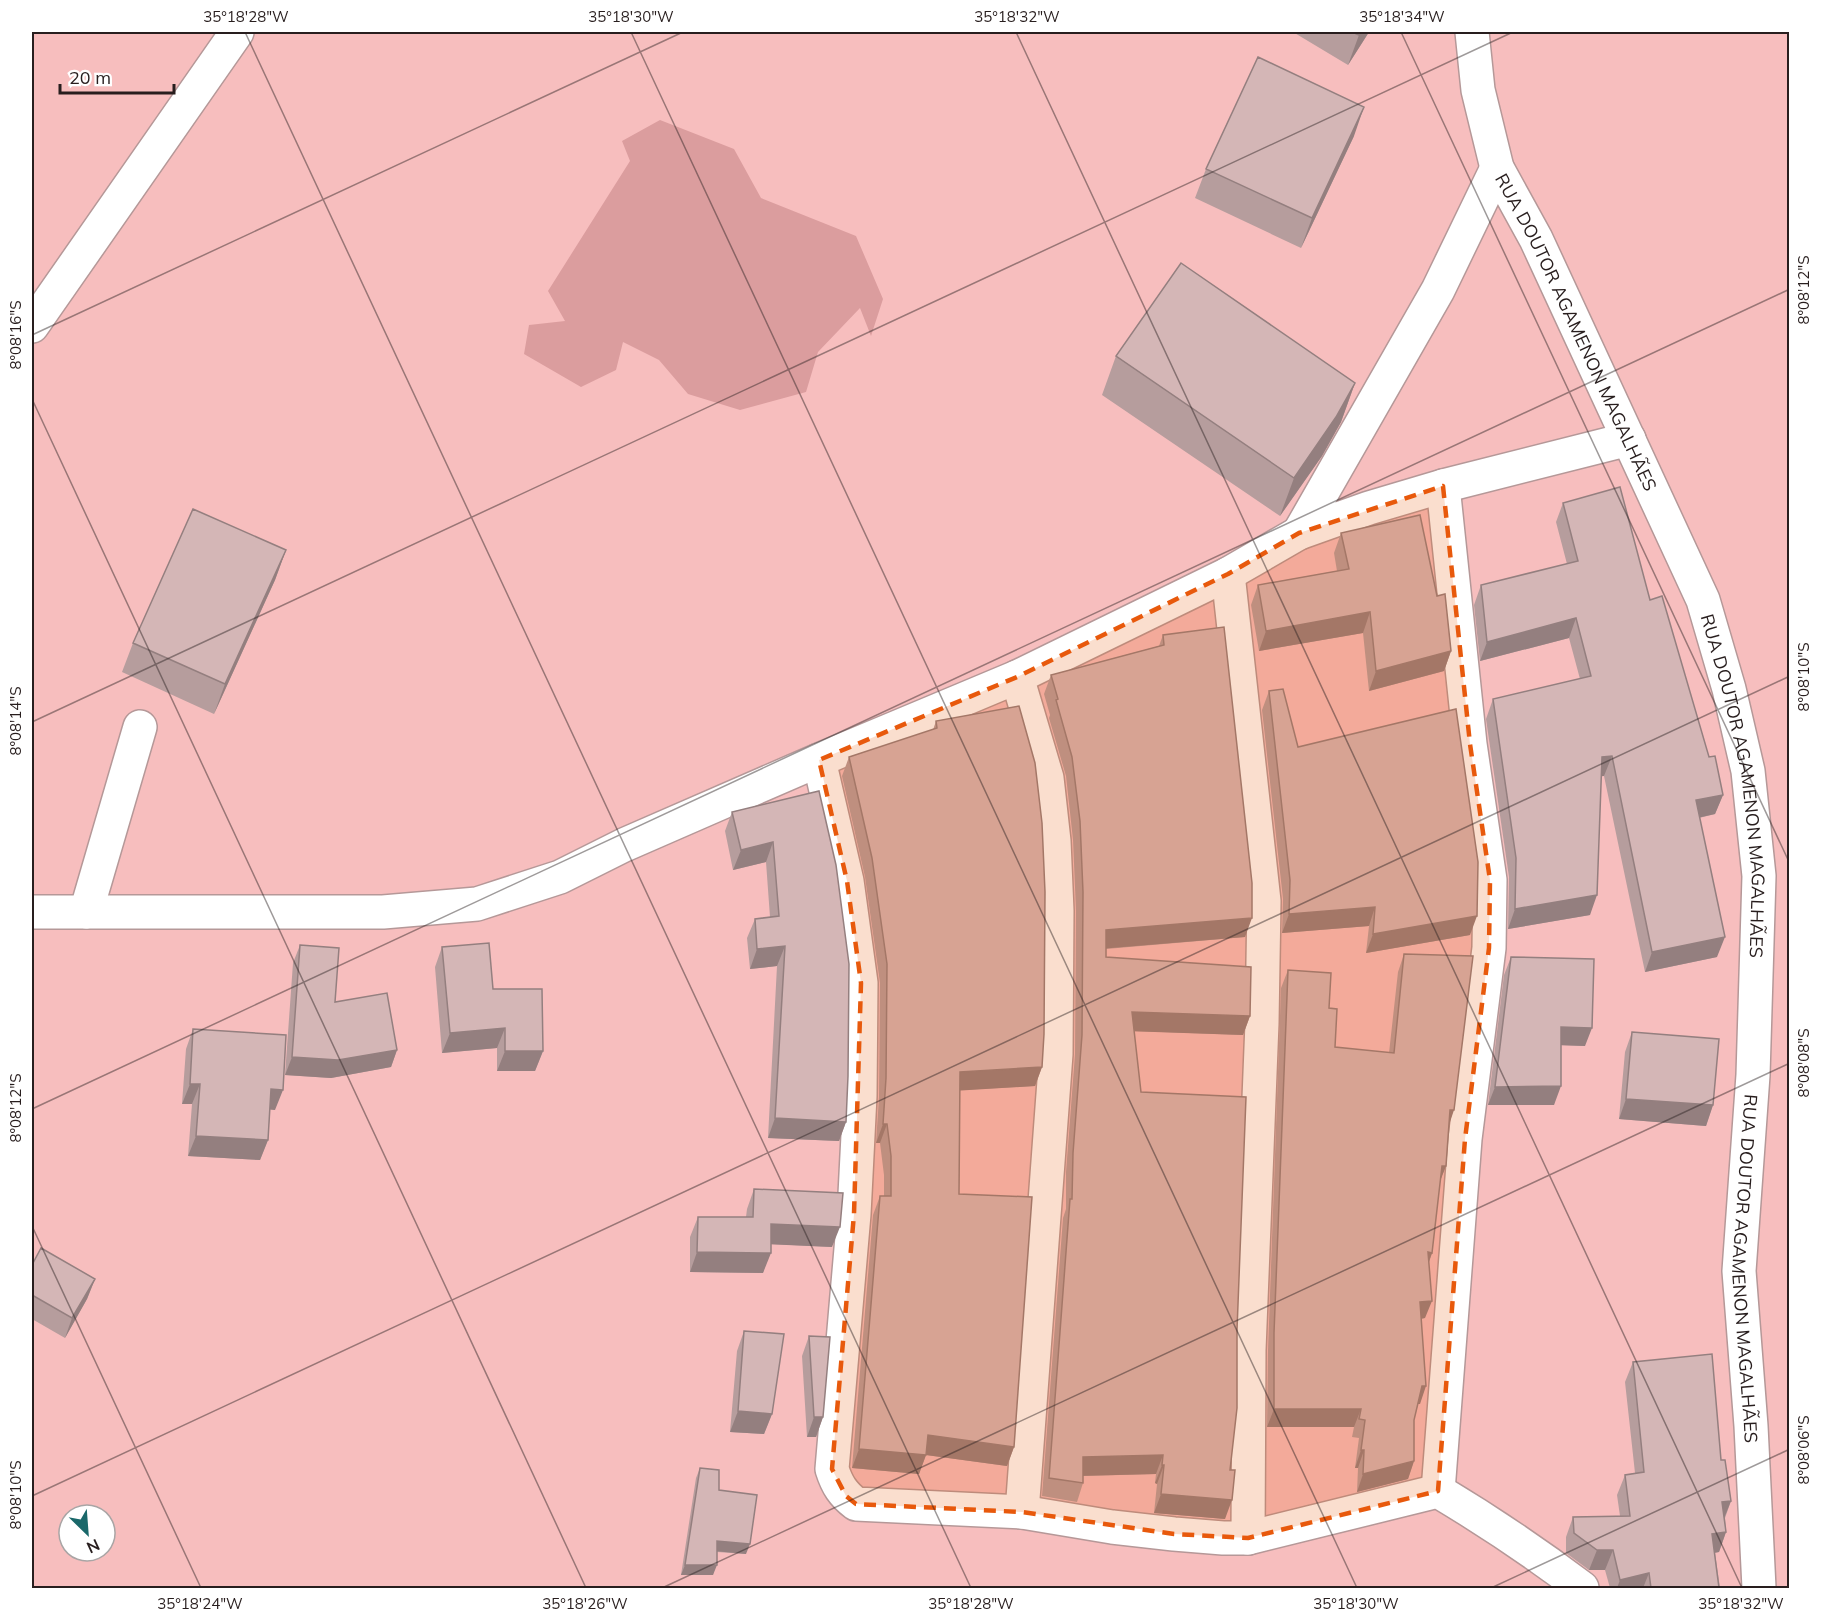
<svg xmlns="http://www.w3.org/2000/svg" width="1821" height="1620" viewBox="0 0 1821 1620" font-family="Mulish,sans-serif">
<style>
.green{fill:#f7bebe;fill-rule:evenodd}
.water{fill:#db9d9e}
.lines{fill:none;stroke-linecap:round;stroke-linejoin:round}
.minor-casing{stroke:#b59898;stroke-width:36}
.minor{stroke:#fff;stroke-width:33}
.wall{fill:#b69d9d}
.shaded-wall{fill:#947f7f}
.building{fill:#d4b6b6;stroke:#947f7f;stroke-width:1.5}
.marked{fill:#e8590c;fill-opacity:0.2;stroke:#e8590c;stroke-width:4.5;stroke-dasharray:12 8;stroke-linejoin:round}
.ticks{fill:none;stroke:#281e1e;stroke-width:1.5;stroke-opacity:0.45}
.labels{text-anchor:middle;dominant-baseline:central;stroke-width:5;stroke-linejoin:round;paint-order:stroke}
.street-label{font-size:18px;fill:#281e1e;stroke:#fff}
.neatline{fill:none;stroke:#281e1e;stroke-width:2}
.ticks-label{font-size:15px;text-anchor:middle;fill:#281e1e}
</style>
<rect width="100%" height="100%" fill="#fcfcfc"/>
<path class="green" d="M 32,32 L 1789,32 L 1789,1588 L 32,1588 ZM 69,1515 L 105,1515 L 105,1551 L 69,1551 Z"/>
<path class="water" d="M 660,120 L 734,149 L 761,198 L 856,236 L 883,299 L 871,336 L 860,308 L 818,352 L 806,392 L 740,410 L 688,394 L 659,360 L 623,342 L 616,370 L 581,387 L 524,354 L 529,325 L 565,321 L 548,291 L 630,161 L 622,141 Z"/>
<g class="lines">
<defs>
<g id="minor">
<path id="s1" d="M 1472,32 L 1478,90 L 1497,168 L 1536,239 L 1703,600 L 1729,689 L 1748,771 L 1759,876 L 1753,1075 L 1739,1271 L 1751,1426 L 1759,1588"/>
<path d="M 32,326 L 237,32"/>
<path d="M 1299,533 L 1438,290 L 1497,168"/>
<path d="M 1228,574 L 1264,901 L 1262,1023 L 1249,1350 L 1248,1538"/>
<path d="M 1017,677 L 1047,778 L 1054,841 L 1057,911 L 1056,1054 L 1022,1512"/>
<path d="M 819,760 L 847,881 L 861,983 L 860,1096 L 854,1214 L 832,1469 C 837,1485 843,1494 856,1504 L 1022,1512 L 1112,1527 L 1174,1534 L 1223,1538 L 1248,1538 L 1438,1491 C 1488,1521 1536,1553 1582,1588"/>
<path d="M 32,912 L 383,912 L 477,904 L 560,877 L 624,845 L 819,760 L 1017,677 L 1228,574 L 1299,533 L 1369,508 L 1443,486 L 1629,439"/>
<path d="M 86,912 L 140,727"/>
<path d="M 1438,1491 L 1465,1139 L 1489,948 L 1490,880 L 1470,744 L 1443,486"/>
</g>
</defs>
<use href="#minor" class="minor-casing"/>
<use href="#minor" class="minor"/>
</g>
<path class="wall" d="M 1293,32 L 1369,32 L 1348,65 Z
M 1354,136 L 1301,248 L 1195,198 L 1206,169 Z
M 1116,356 L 1355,383 L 1341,422 L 1322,456 L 1280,516 L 1102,395 Z
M 1563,503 L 1650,600 L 1709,757 L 1723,795 L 1715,814 L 1699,818 L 1717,957 L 1645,972 L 1604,776 L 1601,776 L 1590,915 L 1508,929 L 1509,877 L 1486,719 L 1493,699 L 1580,679 L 1569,638 L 1480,661 L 1474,605 L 1481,585 L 1567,564 L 1556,522 Z
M 1341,533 L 1437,596 L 1451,651 L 1444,671 L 1369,691 L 1363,633 L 1259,651 L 1251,605 L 1258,585 L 1337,571 L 1334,553 Z
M 286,550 L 275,580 L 214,714 L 122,672 L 133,643 Z
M 1163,635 L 1245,937 L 1106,949 L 1106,957 L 1250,1016 L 1243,1035 L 1134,1031 L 1141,1092 L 1230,1470 L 1225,1519 L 1154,1513 L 1157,1484 L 1155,1483 L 1156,1474 L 1083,1476 L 1083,1483 L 1077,1502 L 1042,1496 L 1063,1218 L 1066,1209 L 1066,1172 L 1075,1054 L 1076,911 L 1073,840 L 1066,776 L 1049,718 L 1050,715 L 1044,694 L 1051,675 L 1159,646 Z
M 1269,691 L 1298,747 L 1470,935 L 1366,953 L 1369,926 L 1282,933 L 1283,899 L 1262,710 Z
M 936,721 L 1042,1067 L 1035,1086 L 960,1090 L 959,1194 L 1014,1447 L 1007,1466 L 926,1455 L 919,1474 L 852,1468 L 873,1215 L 880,1196 L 884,1196 L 884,1175 L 880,1143 L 876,1143 L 879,1097 L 880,983 L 865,877 L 842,776 L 849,757 L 933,730 Z
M 819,791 L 846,1122 L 839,1141 L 768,1138 L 777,966 L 750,969 L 747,938 L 755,919 L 770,917 L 766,862 L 733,870 L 725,831 L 732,812 Z
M 300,945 L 335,1002 L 397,1050 L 391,1067 L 331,1078 L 285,1075 L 293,963 Z
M 442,947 L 493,989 L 543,1051 L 535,1071 L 497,1071 L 497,1048 L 442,1053 L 435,967 Z
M 1404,954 L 1449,1124 L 1446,1166 L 1440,1180 L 1432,1253 L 1429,1262 L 1425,1318 L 1422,1319 L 1420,1404 L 1418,1404 L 1414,1420 L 1414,1461 L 1408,1479 L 1357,1492 L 1358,1468 L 1355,1468 L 1359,1438 L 1352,1437 L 1354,1427 L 1267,1427 L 1268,1350 L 1281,988 L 1288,970 L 1329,1008 L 1335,1047 L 1389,1053 L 1398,972 Z
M 1511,957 L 1585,1046 L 1561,1045 L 1554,1105 L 1488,1105 L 1504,975 Z
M 193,1029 L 275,1110 L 270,1109 L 268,1140 L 260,1160 L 188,1156 L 192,1104 L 182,1104 L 186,1049 Z
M 1632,1032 L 1713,1105 L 1706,1126 L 1619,1119 L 1625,1052 Z
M 754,1189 L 832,1247 L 771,1244 L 763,1273 L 690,1272 L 690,1237 L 698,1217 L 746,1217 L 747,1209 Z
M 32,1265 L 95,1279 L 87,1299 L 65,1338 L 32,1319 Z
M 744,1331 L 772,1414 L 764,1434 L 730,1432 L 737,1351 Z
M 809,1336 L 823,1417 L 816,1437 L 807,1437 L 802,1356 Z
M 1633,1362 L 1721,1460 L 1731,1501 L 1725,1518 L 1726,1532 L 1719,1552 L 1715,1553 L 1720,1588 L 1610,1588 L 1605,1570 L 1589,1570 L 1566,1553 L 1566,1537 L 1573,1517 L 1620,1516 L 1617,1495 L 1625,1475 L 1635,1473 L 1625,1382 Z
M 700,1468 L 719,1490 L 746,1554 L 717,1552 L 713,1575 L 681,1575 L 696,1478 Z"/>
<path class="shaded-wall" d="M 1361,32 L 1369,32 L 1348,65 L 1359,35 Z
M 1364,107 L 1354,136 L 1301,248 L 1312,218 Z
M 1355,383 L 1341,422 L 1322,456 L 1280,516 L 1294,478 Z
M 286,550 L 275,580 L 214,714 L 225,684 Z
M 1370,612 L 1363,633 L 1259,651 L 1266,631 Z
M 1576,618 L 1569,638 L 1480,661 L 1487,642 Z
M 1451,651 L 1444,671 L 1369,691 L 1376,671 Z
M 1612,756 L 1604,776 L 1594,777 L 1602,757 Z
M 1723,795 L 1715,814 L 1688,820 L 1696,800 Z
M 773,842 L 766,862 L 733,870 L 741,850 Z
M 1597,895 L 1590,915 L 1508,929 L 1515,909 Z
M 1375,907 L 1369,926 L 1282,933 L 1289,914 Z
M 1477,916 L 1470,935 L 1366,953 L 1373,934 Z
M 1252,918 L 1245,937 L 1099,949 L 1106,930 Z
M 1725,937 L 1717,957 L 1645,972 L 1652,952 Z
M 785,946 L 777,966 L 750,969 L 757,949 Z
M 1132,1012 L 1250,1016 L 1243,1035 L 1125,1031 Z
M 1561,1027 L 1592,1028 L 1585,1046 L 1554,1045 Z
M 505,1028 L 497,1048 L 442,1053 L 450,1033 Z
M 397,1050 L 391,1067 L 331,1078 L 285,1075 L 292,1057 Z
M 505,1051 L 543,1051 L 535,1071 L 497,1071 Z
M 1042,1067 L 1035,1086 L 953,1091 L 960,1072 Z
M 190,1084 L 200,1084 L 192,1104 L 182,1104 Z
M 1561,1086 L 1554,1105 L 1488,1105 L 1495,1087 Z
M 271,1089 L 283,1090 L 275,1110 L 264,1109 Z
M 1626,1099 L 1713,1105 L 1706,1126 L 1619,1119 Z
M 1450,1110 L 1454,1110 L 1448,1128 Z
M 775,1118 L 846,1122 L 839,1141 L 768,1138 Z
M 883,1124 L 887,1124 L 880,1143 L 876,1143 Z
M 196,1136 L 268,1140 L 260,1160 L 188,1156 Z
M 1442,1166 L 1446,1166 L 1439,1184 Z
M 771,1224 L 840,1227 L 832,1247 L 764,1244 Z
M 697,1252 L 771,1253 L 763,1273 L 690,1272 Z
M 1428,1252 L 1432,1253 L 1426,1270 Z
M 95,1279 L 87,1299 L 65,1338 L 72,1318 Z
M 1432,1301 L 1425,1318 L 1414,1319 L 1420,1302 Z
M 1422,1386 L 1426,1386 L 1420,1404 L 1415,1404 Z
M 1274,1409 L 1361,1409 L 1354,1427 L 1267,1427 Z
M 738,1411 L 772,1414 L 764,1434 L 730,1432 Z
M 814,1417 L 823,1417 L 816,1437 L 807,1437 Z
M 928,1435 L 1014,1447 L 1007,1466 L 926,1455 L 919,1474 L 852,1468 L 859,1449 Z
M 1361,1450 L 1364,1450 L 1358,1468 L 1355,1468 Z
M 1163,1455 L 1156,1474 L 1076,1476 L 1083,1457 Z
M 1414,1461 L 1408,1479 L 1357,1492 L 1363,1474 Z
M 1162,1465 L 1164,1465 L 1157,1484 L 1155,1483 Z
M 1161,1494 L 1232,1500 L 1225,1519 L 1154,1513 Z
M 1731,1501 L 1723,1521 L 1722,1502 Z
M 1726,1532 L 1719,1552 L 1705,1554 L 1712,1534 Z
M 717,1541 L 750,1544 L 746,1554 L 714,1551 Z
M 1597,1550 L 1613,1550 L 1605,1570 L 1589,1570 Z
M 685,1565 L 717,1565 L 713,1575 L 681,1575 Z
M 1649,1573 L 1643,1588 L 1617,1588 L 1620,1580 Z"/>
<path class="building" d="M 1352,32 L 1361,32 L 1359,35 Z
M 1258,57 L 1364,107 L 1312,218 L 1206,169 Z
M 1181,263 L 1355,383 L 1336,417 L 1294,478 L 1116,356 Z
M 1620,487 L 1650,600 L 1662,596 L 1709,757 L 1715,756 L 1723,795 L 1696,800 L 1725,937 L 1652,952 L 1612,756 L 1602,757 L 1597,895 L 1515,909 L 1516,858 L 1493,699 L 1591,676 L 1576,618 L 1487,642 L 1481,585 L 1578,561 L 1563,503 Z
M 193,509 L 286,550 L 225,684 L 133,643 Z
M 1420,515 L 1437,596 L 1445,594 L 1451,651 L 1376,671 L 1370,612 L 1266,631 L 1258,585 L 1349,569 L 1341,533 Z
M 1224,627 L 1252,883 L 1252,918 L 1106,930 L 1106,957 L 1251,967 L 1250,1016 L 1132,1012 L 1141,1092 L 1246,1097 L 1237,1330 L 1237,1408 L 1230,1470 L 1235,1470 L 1232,1500 L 1161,1494 L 1164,1465 L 1162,1465 L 1163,1455 L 1083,1457 L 1083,1483 L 1049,1478 L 1070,1199 L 1072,1199 L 1073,1153 L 1082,1035 L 1083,892 L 1080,821 L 1072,757 L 1056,700 L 1058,699 L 1051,675 L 1164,645 L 1163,635 Z
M 1283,689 L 1298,747 L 1456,709 L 1478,862 L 1477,916 L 1373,934 L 1375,907 L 1289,914 L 1290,880 L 1269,691 Z
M 1019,706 L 1035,763 L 1042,823 L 1045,892 L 1044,1034 L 1042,1067 L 960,1072 L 959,1194 L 1032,1197 L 1014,1447 L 928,1435 L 926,1455 L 859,1449 L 880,1196 L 891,1196 L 891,1156 L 887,1124 L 883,1124 L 886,1078 L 887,964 L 872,858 L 849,757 L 937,728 L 936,721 Z
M 819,791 L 836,865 L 849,964 L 848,1076 L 846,1122 L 775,1118 L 785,946 L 757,949 L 755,919 L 779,916 L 773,842 L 741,850 L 732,812 Z
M 489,943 L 493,989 L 542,989 L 543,1051 L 505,1051 L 505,1028 L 450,1033 L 442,947 Z
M 300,945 L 339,948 L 335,1002 L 387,993 L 397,1050 L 338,1060 L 292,1057 Z
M 1404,954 L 1473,956 L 1454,1110 L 1450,1110 L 1446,1166 L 1442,1166 L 1432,1253 L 1428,1252 L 1432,1301 L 1420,1302 L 1426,1386 L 1422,1386 L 1414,1420 L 1414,1461 L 1363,1474 L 1364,1450 L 1361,1450 L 1365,1420 L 1359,1419 L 1361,1409 L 1274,1409 L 1274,1333 L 1288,970 L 1331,973 L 1329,1008 L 1337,1009 L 1335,1047 L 1394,1053 Z
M 1511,957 L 1594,959 L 1592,1028 L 1561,1027 L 1561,1086 L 1495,1087 Z
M 193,1029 L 286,1035 L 283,1090 L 271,1089 L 268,1140 L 196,1136 L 200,1084 L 190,1084 Z
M 1632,1032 L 1719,1039 L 1713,1105 L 1626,1099 Z
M 754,1189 L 843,1193 L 840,1227 L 771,1224 L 771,1253 L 697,1252 L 698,1217 L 753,1217 Z
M 41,1248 L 95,1279 L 72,1318 L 32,1295 L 32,1265 Z
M 744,1331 L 784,1334 L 772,1414 L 738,1411 Z
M 809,1336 L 830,1337 L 823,1417 L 814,1417 Z
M 1712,1354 L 1721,1460 L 1725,1460 L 1731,1501 L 1722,1502 L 1726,1532 L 1712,1534 L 1719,1588 L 1651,1588 L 1649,1573 L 1620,1580 L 1613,1550 L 1597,1550 L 1574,1533 L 1573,1517 L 1630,1516 L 1625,1475 L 1644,1472 L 1633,1362 Z
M 700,1468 L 719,1470 L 719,1490 L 757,1495 L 750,1544 L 717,1541 L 717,1565 L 685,1565 Z"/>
<path class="marked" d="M 1443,486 L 1470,744 L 1490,880 L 1489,948 L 1465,1139 L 1438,1491 L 1248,1538 L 1174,1534 L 1022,1512 L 856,1504 L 846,1496 L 832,1469 L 854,1214 L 861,983 L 847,881 L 819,760 L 1017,677 L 1228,574 L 1299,533 Z"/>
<path class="ticks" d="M 245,32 L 971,1588M 631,32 L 1357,1588M 1016,32 L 1742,1588M 1401,32 L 1790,864M 1787,32 L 1790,37M 32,335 L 683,32M 32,399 L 586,1588M 32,722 L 1513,32M 32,1109 L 1790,289M 32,1226 L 201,1588M 32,1496 L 1790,676M 662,1588 L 1790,1063M 1491,1588 L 1790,1449"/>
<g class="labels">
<g class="street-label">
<text stroke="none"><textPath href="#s1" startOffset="321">RUA DOUTOR AGAMENON MAGALHÃES</textPath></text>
<text stroke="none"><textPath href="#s1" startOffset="807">RUA DOUTOR AGAMENON MAGALHÃES</textPath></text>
<text stroke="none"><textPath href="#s1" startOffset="1293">RUA DOUTOR AGAMENON MAGALHÃES</textPath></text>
</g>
</g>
<rect width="1821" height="1620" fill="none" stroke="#ffffff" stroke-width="66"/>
<g transform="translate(87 1533) rotate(155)"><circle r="28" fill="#ffffff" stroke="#a9a5a5" stroke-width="1.5"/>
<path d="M0-4.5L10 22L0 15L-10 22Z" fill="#1a686a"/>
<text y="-9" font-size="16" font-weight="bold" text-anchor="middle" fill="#281e1e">N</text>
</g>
<path d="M60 84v9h114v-9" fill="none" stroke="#281e1e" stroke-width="3"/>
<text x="69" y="84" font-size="18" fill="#281e1e" stroke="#ffffff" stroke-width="4.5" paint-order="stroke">20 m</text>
<rect x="33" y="33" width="1755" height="1554" class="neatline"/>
<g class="ticks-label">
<text x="246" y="22">35°18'28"W</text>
<text x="631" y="22">35°18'30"W</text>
<text x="1017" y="22">35°18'32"W</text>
<text x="1402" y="22">35°18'34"W</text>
<text transform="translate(1804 290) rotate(-90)" y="5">8°08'12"S</text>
<text transform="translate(16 335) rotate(-90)" y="5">8°08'16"S</text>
<text transform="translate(1804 677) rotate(-90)" y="5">8°08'10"S</text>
<text transform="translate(16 721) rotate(-90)" y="5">8°08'14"S</text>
<text transform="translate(1804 1063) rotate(-90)" y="5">8°08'08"S</text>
<text transform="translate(16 1108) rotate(-90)" y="5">8°08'12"S</text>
<text transform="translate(1804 1450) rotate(-90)" y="5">8°08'06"S</text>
<text transform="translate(16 1495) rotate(-90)" y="5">8°08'10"S</text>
<text x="200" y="1609">35°18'24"W</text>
<text x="585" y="1609">35°18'26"W</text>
<text x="971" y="1609">35°18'28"W</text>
<text x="1356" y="1609">35°18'30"W</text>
<text x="1741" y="1609">35°18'32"W</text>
</g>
</svg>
